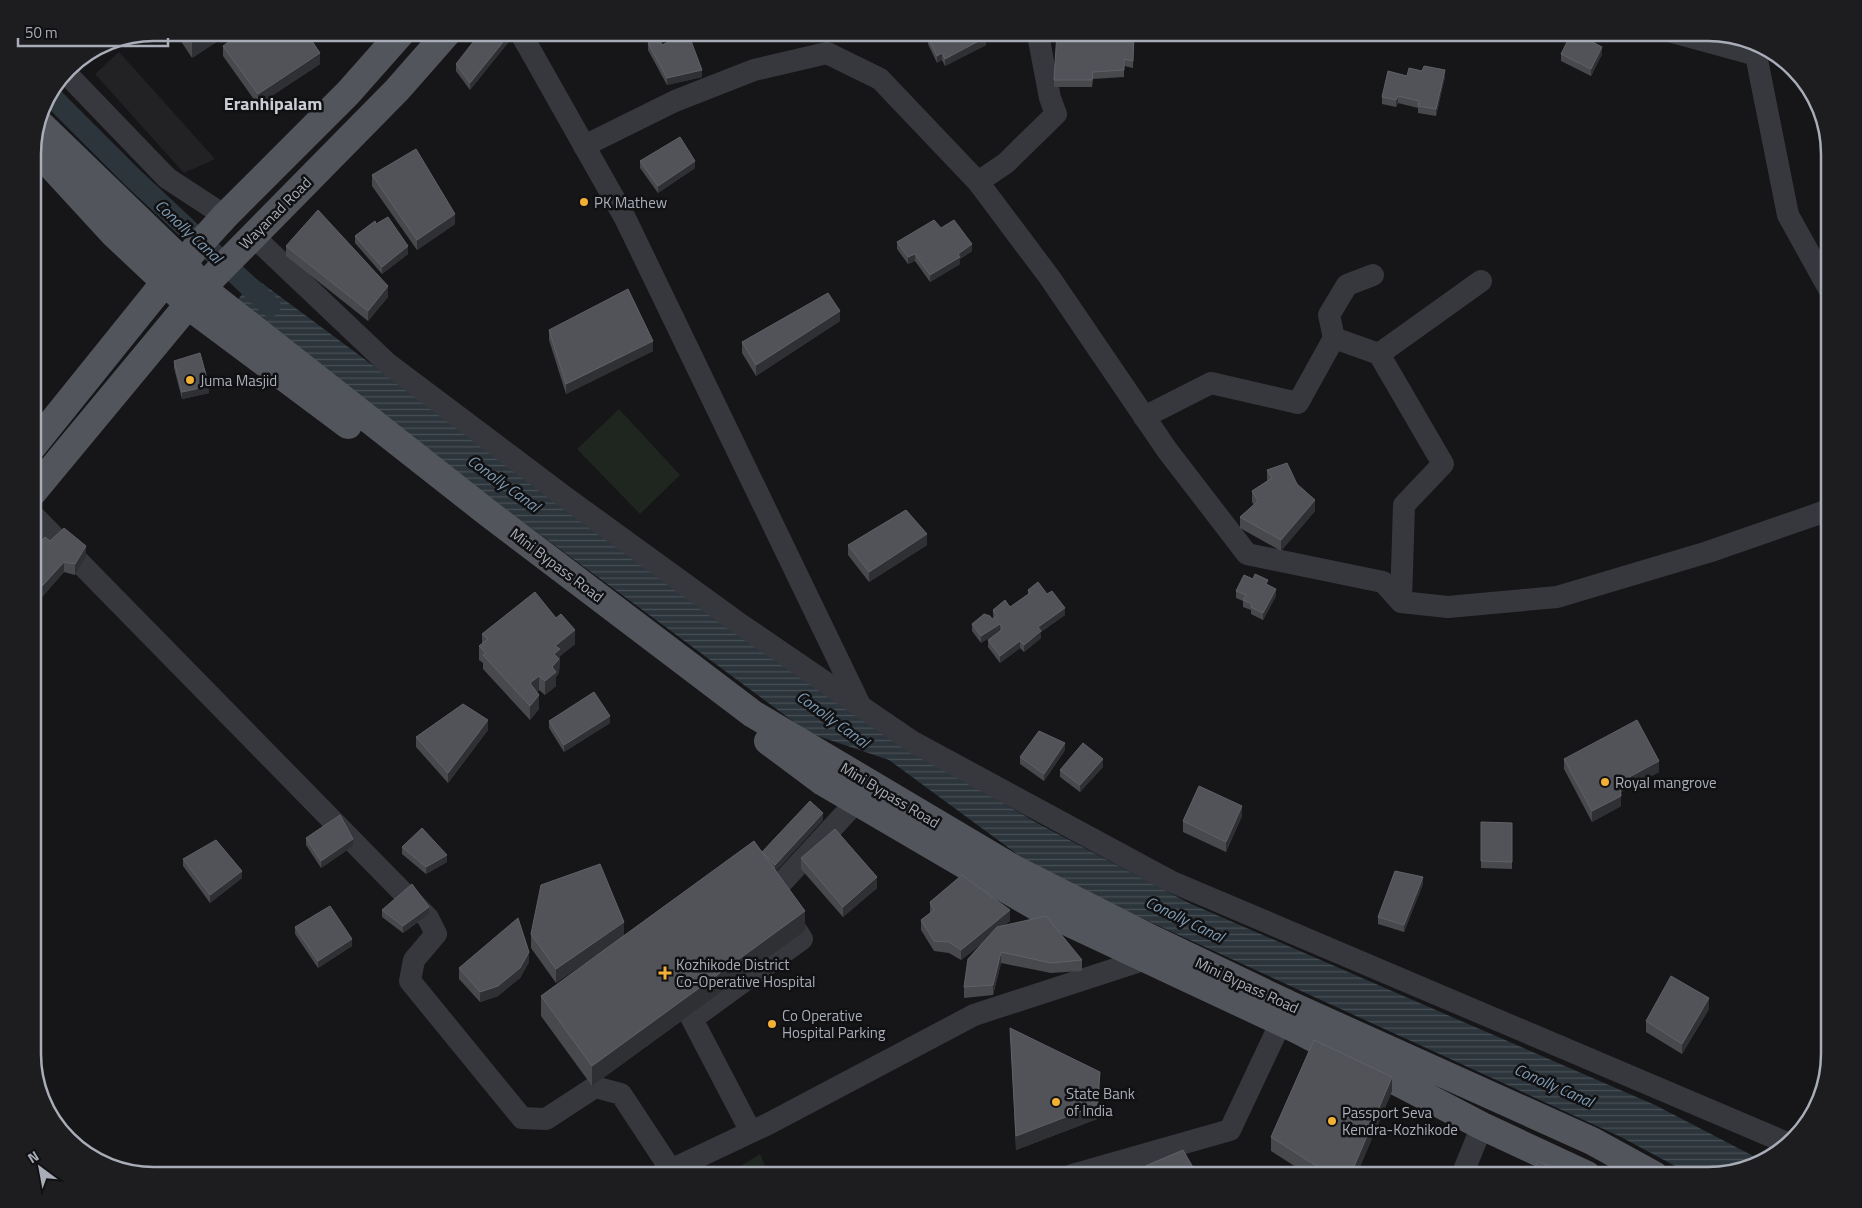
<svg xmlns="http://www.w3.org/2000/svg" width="1862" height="1208" viewBox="0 0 1862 1208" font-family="'Titillium Web',sans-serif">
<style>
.built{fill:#222225}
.green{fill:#1e261f}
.water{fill:url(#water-rules)}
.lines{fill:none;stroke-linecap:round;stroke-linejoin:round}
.canal{stroke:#2c353c;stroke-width:21}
.minor{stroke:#37383d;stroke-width:22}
.primary{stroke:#53555c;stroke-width:28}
.wall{fill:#47494d}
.shaded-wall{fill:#2f3033}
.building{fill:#525359;stroke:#5f6168}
.poi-dot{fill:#f2b134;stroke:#111113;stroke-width:2}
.labels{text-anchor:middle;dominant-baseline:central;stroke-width:5;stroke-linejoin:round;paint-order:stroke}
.poi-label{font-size:15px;fill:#a8adb8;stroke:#111113;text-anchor:start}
.street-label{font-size:15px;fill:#a8adb8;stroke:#111113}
.water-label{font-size:16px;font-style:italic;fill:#7f9bb3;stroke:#111113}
.quarter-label{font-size:18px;font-weight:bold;fill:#c9ccd4;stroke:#111113}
.rim{fill:none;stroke:#a8adb8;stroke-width:2.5}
</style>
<defs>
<pattern id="water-rules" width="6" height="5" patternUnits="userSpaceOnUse" patternTransform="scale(1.25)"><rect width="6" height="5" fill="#2c353c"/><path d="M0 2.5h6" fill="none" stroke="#485056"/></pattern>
</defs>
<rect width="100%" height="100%" fill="#161618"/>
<path class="built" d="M 119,52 L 215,159 L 184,173 L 95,74 Z"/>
<path class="green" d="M 619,409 L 680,475 L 640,514 L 577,449 Z
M 760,1154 L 769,1175 L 726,1175 Z"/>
<path class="water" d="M 255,278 L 586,523 L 881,731 L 1037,823 L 1189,903 L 1655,1105 L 1763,1161 L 1708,1175 L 1692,1175 L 1621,1137 L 1043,873 L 889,760 L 809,733 L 232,307 Z"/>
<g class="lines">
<path class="canal" d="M 50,95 L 133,178 L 270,306"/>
<path class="minor" d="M 520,32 L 625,218 L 860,705
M 1672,32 L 1756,55 L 1788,215 L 1829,289
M 65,72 L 167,178 L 225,216
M 584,146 L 675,101 L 754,70 L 827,53 L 880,79 L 978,182 L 1050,278 L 1167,450 L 1247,554 L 1383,582 L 1401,602 L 1448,607 L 1557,597 L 1708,552 L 1829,510
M 978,182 L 1006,163 L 1056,114 L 1050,98 L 1039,40 L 1045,32
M 252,235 L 387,363 L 565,497 L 737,622 L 913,742 L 1170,881 L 1787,1143
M 1334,338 L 1329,315 L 1347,285 L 1373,275
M 1379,354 L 1481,281
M 1144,417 L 1211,383 L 1298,403 L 1334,338 L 1379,354 L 1443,464 L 1404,505 L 1401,602
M 33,515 L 428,918 L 436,934 L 414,960 L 410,981 L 522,1118 L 546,1119 L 595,1087 L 621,1094 L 671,1170
M 751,1132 L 692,1019 L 802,939 L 772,893 L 857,801
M 660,1175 L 768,1124 L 974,1015 L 1146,959
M 1072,1175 L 1230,1130 L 1281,1022
M 1462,1175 L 1482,1126"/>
<path class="primary" d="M 38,122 L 184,263 L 202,288 L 488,513 L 753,714 L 1016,870 L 1152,939 L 1288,1004 L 1592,1141 L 1654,1175
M 33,146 L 114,234 L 198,313 L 348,425
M 33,446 L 165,282 L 225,216 L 348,93 L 402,32
M 33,492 L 202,288 L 397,90 L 448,32
M 768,741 L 823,782 L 1042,910 L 1298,1030 L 1482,1126 L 1587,1175"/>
</g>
<path class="wall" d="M 175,32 L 221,32 L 221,39 L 192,58 Z
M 515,32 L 515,34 L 470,90 L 456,71 L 456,64 Z
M 927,32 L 994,32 L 994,34 L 986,39 L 986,45 L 945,66 L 942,60 L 937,63 L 928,44 L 928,37 L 930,36 Z
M 1134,33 L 1133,68 L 1124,66 L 1124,77 L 1093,79 L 1092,87 L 1054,87 L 1054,80 Z
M 648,43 L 662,45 L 702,77 L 667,85 L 648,50 Z
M 223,46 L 320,64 L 258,105 L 223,56 Z
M 1561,54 L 1602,54 L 1591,76 L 1561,61 Z
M 1445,77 L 1436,116 L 1418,113 L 1418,108 L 1398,103 L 1396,107 L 1382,104 L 1382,97 Z
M 640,161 L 695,168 L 658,193 L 640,168 Z
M 372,175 L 455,224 L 417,250 L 372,186 Z
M 941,228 L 972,251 L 960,259 L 960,264 L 930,282 L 915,261 L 908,264 L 897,249 L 897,242 Z
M 355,236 L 408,254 L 382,274 L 355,243 Z
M 286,246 L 388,297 L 368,321 L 286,256 Z
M 840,321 L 756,376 L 742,353 L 742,342 Z
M 549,330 L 653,351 L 566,394 L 549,340 Z
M 174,361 L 209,393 L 182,399 L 174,368 Z
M 1267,470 L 1297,484 L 1315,511 L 1281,551 L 1240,528 L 1240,517 L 1254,505 L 1252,502 L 1252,491 L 1267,481 Z
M 50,541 L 86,557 L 75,575 L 64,572 L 34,606 L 34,616 L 33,617 L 33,549 Z
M 848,545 L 927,545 L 869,582 L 848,555 Z
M 1268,585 L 1276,596 L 1263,620 L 1251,614 L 1251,610 L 1243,607 L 1243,601 L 1236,598 L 1236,591 Z
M 1028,590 L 1047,594 L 1065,615 L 1041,632 L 1041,638 L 1024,652 L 1020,648 L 1000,663 L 988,647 L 988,640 L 1000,631 L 981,643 L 972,631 L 972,624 L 992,619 L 994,618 L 993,617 L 993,610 L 1010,607 L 1028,594 Z
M 482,634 L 575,644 L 560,656 L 559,673 L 556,677 L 556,686 L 545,695 L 539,690 L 537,692 L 539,709 L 530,720 L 483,669 L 483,663 L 479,660 L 479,646 L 482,644 Z
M 549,721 L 610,723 L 564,752 L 549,728 Z
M 488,730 L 448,783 L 416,747 L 416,737 Z
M 1065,750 L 1044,781 L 1020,764 L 1020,757 Z
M 1564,759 L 1659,772 L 1621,792 L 1621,806 L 1592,822 L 1564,769 Z
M 1103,767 L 1080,792 L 1060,777 L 1060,770 Z
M 1242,816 L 1226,852 L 1183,832 L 1183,821 Z
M 823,820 L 776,871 L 805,931 L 592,1086 L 541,1016 L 541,996 L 611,945 L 556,983 L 531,948 L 531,934 L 624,936 L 762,852 Z
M 1481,822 L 1512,823 L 1512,869 L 1481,868 Z
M 306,838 L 353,846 L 321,868 L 306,845 Z
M 402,847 L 447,862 L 426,874 L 402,854 Z
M 801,858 L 877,888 L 843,917 L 801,869 Z
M 183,859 L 242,878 L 210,903 L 183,866 Z
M 1423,884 L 1404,932 L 1378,924 L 1378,917 Z
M 930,902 L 1010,921 L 1004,925 L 1082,960 L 1082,971 L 1051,973 L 1001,963 L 993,995 L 964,998 L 964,987 L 984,942 L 961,960 L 949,953 L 934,951 L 921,930 L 921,920 L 930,913 Z
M 382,910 L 429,914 L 403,933 L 382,917 Z
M 295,927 L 352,946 L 318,968 L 295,934 Z
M 529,962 L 520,978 L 498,996 L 480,1002 L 459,979 L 459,968 Z
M 1709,1009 L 1682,1054 L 1646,1032 L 1646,1021 Z
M 1010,1028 L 1100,1086 L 1097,1119 L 1016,1150 Z
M 1392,1091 L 1356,1176 L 1310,1176 L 1271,1151 L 1271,1137 Z"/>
<path class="shaded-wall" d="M 200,32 L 221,32 L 221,39 L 192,58 L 192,38 Z
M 511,32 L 515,32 L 515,34 L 470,90 L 470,83 Z
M 994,32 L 994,34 L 986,39 L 986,45 L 945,66 L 945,59 L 983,33 Z
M 1602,47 L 1602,54 L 1591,76 L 1591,69 Z
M 320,53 L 320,64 L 258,105 L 258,94 Z
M 942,53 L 942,60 L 937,63 L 937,56 Z
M 702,70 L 702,77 L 667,85 L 667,78 Z
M 1445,70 L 1445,77 L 1436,116 L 1436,109 Z
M 1398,96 L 1398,103 L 1396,107 L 1396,100 Z
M 695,161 L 695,168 L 658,193 L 658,186 Z
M 455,214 L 455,224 L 417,250 L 417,240 Z
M 972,244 L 972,251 L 960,259 L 960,264 L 930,282 L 930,275 Z
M 408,246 L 408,254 L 382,274 L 382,267 Z
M 915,254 L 915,261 L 908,264 L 908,257 Z
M 388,286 L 388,297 L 368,321 L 368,311 Z
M 840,311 L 840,321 L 756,376 L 756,365 Z
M 653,341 L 653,351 L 566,394 L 566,384 Z
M 209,386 L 209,393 L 182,399 L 182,392 Z
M 1315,500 L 1315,511 L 1281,551 L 1281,540 Z
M 927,534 L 927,545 L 869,582 L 869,572 Z
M 86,546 L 86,557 L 75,575 L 75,564 Z
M 64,562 L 64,572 L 34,606 L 34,616 L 33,617 L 33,596 Z
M 1276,589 L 1276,596 L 1263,620 L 1263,613 Z
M 1065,608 L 1065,615 L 1041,632 L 1041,638 L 1024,652 L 1024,645 L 1038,627 Z
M 1000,624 L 1000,631 L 981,643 L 981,636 Z
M 575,630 L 575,644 L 560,656 L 559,673 L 556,677 L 556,686 L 545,695 L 545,681 L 552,667 L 555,646 Z
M 1020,641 L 1020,648 L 1000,663 L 1000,656 Z
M 539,676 L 539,690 L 530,697 L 530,683 Z
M 539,695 L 539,709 L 530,720 L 530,706 Z
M 610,716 L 610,723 L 564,752 L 564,745 Z
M 488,720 L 488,730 L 448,783 L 448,773 Z
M 1065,743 L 1065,750 L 1044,781 L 1044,774 Z
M 1103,759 L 1103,767 L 1080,792 L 1080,785 Z
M 1659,761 L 1659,772 L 1620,792 L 1620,782 Z
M 1621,796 L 1621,806 L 1592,822 L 1592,811 Z
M 1242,806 L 1242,816 L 1226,852 L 1226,842 Z
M 823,813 L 823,820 L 775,872 L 775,865 Z
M 353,839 L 353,846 L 321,868 L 321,861 Z
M 447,855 L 447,862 L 426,874 L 426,867 Z
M 242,871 L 242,878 L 210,903 L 210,895 Z
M 877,877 L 877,888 L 843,917 L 843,907 Z
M 1423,877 L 1423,884 L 1404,932 L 1404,925 Z
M 429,907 L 429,914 L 403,933 L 403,926 Z
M 1010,910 L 1010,921 L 961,960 L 961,950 Z
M 805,911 L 805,931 L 592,1086 L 592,1066 Z
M 624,922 L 624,936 L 556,983 L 556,969 Z
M 352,939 L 352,946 L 318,968 L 318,961 Z
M 529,952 L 529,962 L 520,978 L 498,996 L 480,1002 L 480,992 Z
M 1001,952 L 1001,963 L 993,995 L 993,985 Z
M 1709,998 L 1709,1009 L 1682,1054 L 1682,1044 Z
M 1100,1072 L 1100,1086 L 1097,1119 L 1016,1150 L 1016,1136 Z
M 1392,1077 L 1392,1091 L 1356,1176 L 1350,1176 Z"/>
<path class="building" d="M 188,32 L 200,32 L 192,38 Z
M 242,32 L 306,32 L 320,53 L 258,94 L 223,46 Z
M 481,32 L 511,32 L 470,83 L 456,64 Z
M 931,32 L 984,32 L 986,37 L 945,59 L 942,53 L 937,56 L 928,37 L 932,35 Z
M 1057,32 L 1126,32 L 1134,33 L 1133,61 L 1124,59 L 1124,70 L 1093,72 L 1092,80 L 1054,80 Z
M 1572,32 L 1574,32 L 1602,47 L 1591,69 L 1561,54 Z
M 688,33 L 702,70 L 667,78 L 648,43 L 659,38 L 662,45 Z
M 1424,66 L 1445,70 L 1436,109 L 1418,106 L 1419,101 L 1398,96 L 1396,100 L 1382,97 L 1388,71 L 1407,76 L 1409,68 L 1422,71 Z
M 680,137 L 695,161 L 658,186 L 640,161 Z
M 416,149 L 455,214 L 417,240 L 372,175 Z
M 318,210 L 388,286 L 368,311 L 286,246 Z
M 388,217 L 408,246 L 382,267 L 355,236 L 375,221 L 376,224 Z
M 934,220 L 941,228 L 954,220 L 972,244 L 958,254 L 960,257 L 930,275 L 915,254 L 908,257 L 897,242 Z
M 628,289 L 653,341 L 566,384 L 549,330 Z
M 828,293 L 840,311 L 756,365 L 742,342 Z
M 200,353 L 209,386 L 182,392 L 174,361 Z
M 1287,463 L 1297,484 L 1315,500 L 1281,540 L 1240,517 L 1258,501 L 1252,491 L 1272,478 L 1267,470 Z
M 906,510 L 927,534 L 869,572 L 848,545 Z
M 64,528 L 86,546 L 75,564 L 64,562 L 33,596 L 33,549 L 45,537 L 50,541 Z
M 1255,574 L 1268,580 L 1266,584 L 1276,589 L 1263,613 L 1251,607 L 1252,604 L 1243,600 L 1246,595 L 1236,591 L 1244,575 L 1253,579 Z
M 1038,582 L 1047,594 L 1052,591 L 1065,608 L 1038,627 L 1041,631 L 1024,645 L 1020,641 L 1000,656 L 988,640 L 1003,629 L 1000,624 L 981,636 L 972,624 L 984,614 L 990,616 L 992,619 L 997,616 L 993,610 L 1005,600 L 1010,607 L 1030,593 L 1028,590 Z
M 535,592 L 556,618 L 561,614 L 575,630 L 555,646 L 560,649 L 554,654 L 559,659 L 552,667 L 556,672 L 545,681 L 539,676 L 530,683 L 539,695 L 530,706 L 483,655 L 486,653 L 479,646 L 488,639 L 482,634 Z
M 594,692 L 610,716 L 564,745 L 549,721 Z
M 463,704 L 488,720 L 448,773 L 416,737 Z
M 1637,720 L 1659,761 L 1620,782 L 1621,796 L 1592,811 L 1564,759 Z
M 1039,731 L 1065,743 L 1044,774 L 1020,757 Z
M 1083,743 L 1103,759 L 1080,785 L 1060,770 Z
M 1199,786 L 1242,806 L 1226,842 L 1183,821 Z
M 810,801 L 823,813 L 775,865 L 762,852 Z
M 340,815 L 353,839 L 321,861 L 306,838 Z
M 1481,822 L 1512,823 L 1512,862 L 1481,861 Z
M 422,828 L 447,855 L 426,867 L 402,847 Z
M 835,829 L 877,877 L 843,907 L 801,858 Z
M 216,840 L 242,871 L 210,895 L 183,859 Z
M 754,841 L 805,911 L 592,1066 L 541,996 Z
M 600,864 L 624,922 L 556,969 L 531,934 L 541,885 Z
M 1395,871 L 1423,877 L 1404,925 L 1378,917 Z
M 962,875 L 1010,910 L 961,950 L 949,942 L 934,941 L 921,920 L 934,910 L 930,902 Z
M 412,884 L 429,907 L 403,926 L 382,910 Z
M 330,906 L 352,939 L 318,961 L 295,927 Z
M 1046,916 L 1082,960 L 1051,963 L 1001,952 L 993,985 L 964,987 L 968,959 L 997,927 Z
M 518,918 L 529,952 L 520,968 L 498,986 L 480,992 L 459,968 Z
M 1671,976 L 1709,998 L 1682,1044 L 1646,1021 Z
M 1010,1028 L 1100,1072 L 1097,1105 L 1016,1136 Z
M 1314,1040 L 1392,1077 L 1350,1176 L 1332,1176 L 1271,1137 Z
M 1183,1150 L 1198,1176 L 1138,1176 L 1136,1170 Z
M 1538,1161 L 1570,1176 L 1531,1176 Z
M 1294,1168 L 1296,1176 L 1276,1176 Z"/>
<g class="poi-dot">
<circle cx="584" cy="202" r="5"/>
<circle cx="190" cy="380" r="5"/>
<circle cx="1605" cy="782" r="5"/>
<path d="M662.5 965.5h5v5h5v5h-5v5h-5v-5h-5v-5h5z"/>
<circle cx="772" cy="1024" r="5"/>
<circle cx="1056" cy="1102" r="5"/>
<circle cx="1332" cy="1121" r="5"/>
</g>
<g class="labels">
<g class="poi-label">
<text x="594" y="202">PK Mathew</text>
<text x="200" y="380">Juma Masjid</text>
<text x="1615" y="782">Royal mangrove</text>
<text x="676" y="964">Kozhikode District<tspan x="676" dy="17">Co-Operative Hospital</tspan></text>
<text x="782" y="1015">Co Operative<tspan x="782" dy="17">Hospital Parking</tspan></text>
<text x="1066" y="1093">State Bank<tspan x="1066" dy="17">of India</tspan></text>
<text x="1342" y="1112">Passport Seva<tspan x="1342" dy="17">Kendra-Kozhikode</tspan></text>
</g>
<g class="street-label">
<text transform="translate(275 213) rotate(-45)">Wayanad Road</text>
<text transform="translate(557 565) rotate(37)">Mini Bypass Road</text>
<text transform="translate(890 795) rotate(31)">Mini Bypass Road</text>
<text transform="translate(1247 985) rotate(25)">Mini Bypass Road</text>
</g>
<g class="water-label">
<text transform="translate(189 231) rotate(43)">Conolly Canal</text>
<text transform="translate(504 483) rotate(36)">Conolly Canal</text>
<text transform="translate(833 719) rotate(36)">Conolly Canal</text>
<text transform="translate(1185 919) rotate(26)">Conolly Canal</text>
<text transform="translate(1554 1085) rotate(24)">Conolly Canal</text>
</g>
<g class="quarter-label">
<text x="273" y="103">Eranhipalam</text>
</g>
</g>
<path d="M0 0H1862V1208H0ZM154 41H1708A113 113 0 0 1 1821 154V1054A113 113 0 0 1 1708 1167H154A113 113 0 0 1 41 1054V154A113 113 0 0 1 154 41Z" fill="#1d1d20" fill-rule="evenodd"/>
<path class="rim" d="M154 41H1708A113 113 0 0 1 1821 154V1054A113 113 0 0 1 1708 1167H154A113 113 0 0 1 41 1054V154A113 113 0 0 1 154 41Z"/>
<g transform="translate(40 1168) rotate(328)" stroke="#111113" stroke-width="4" paint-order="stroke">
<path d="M0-4L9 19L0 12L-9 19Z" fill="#a8adb8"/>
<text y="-8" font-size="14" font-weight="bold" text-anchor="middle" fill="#a8adb8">N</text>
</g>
<path d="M18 38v8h150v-8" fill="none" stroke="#a8adb8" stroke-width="2.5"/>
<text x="25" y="38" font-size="15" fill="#a8adb8" stroke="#111113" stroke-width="4" paint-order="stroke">50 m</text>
</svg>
